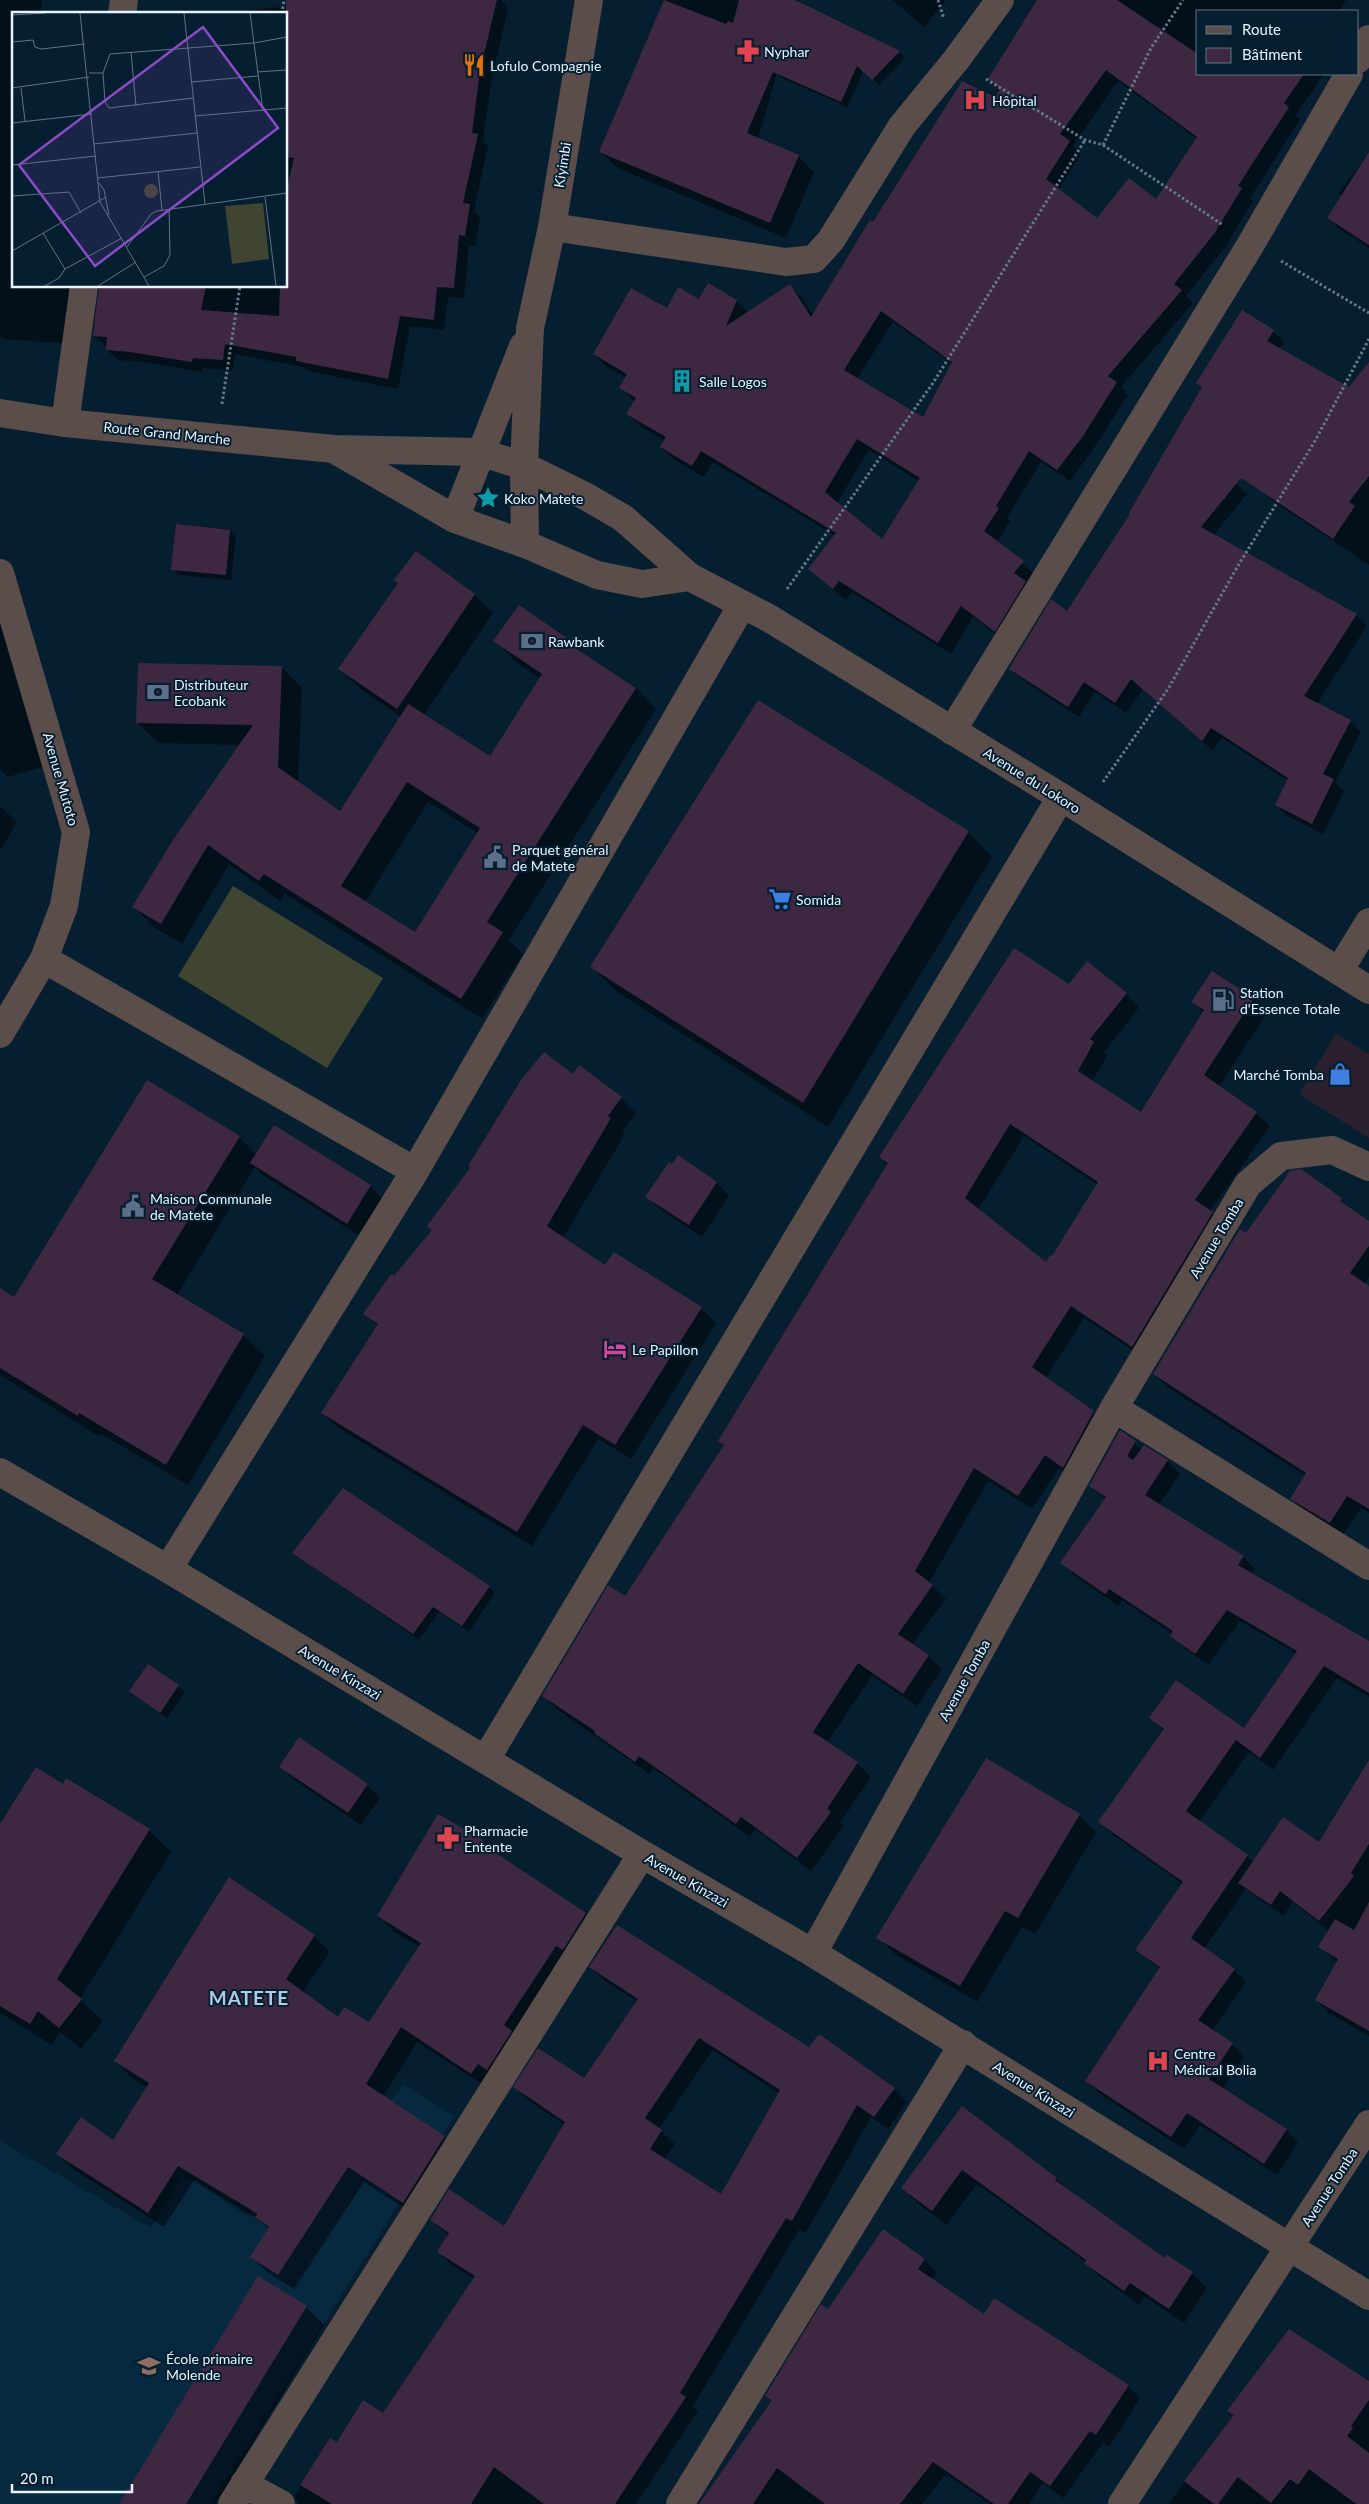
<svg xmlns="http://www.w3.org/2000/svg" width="1369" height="2504" viewBox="0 0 1369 2504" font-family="Lato,sans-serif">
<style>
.commercial{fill:#2a202e}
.built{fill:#072940}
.grass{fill:#3f4530}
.shadow{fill:#0007;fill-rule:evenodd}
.building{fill:#3e2841;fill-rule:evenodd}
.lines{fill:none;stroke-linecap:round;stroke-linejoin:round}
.path{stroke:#647987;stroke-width:3;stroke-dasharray:2.5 2.5;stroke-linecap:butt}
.minor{stroke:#5b4d49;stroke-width:28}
.tertiary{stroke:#5b4d49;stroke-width:28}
.labels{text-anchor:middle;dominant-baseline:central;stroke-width:4;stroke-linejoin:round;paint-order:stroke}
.poi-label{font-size:14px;fill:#e7f3fd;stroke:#051f31;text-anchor:start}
.street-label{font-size:14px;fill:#e7f3fd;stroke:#051f31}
.district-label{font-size:19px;font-weight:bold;letter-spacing:1px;fill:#aecce5;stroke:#051f31}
.inset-road{fill:none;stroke:#5f7483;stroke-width:1}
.view{fill:#8b4ac8;fill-opacity:0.15;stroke:#8b4ac8;stroke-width:2.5}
.inset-edge{fill:none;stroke:#e7f3fd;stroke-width:2.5}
</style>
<rect width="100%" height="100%" fill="#051f31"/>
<path class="commercial" d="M 1336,1034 L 1369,1054 L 1369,1138 L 1299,1094 Z"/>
<path class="built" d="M 337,2074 L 388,2105 L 404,2084 L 454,2116 L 210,2504 L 0,2504 L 0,2141 L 151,2228 L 183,2174 L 248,2217 Z"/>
<path class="grass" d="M 233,886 L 383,978 L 327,1068 L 178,976 Z"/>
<path class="shadow" d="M 0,0 L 42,0 L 40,14 L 14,14 L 14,286 L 68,286 L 72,344 L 3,339 L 0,336 Z
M 296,0 L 501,0 L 508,8 L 491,83 L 483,141 L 488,146 L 474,211 L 480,216 L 476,246 L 469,245 L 464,298 L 448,297 L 444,330 L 410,326 L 398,389 L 308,371 L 303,367 L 235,354 L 233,370 L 203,368 L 202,372 L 142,362 L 118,360 L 107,350 L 108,347 L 94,336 L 123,286 L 286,286 L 286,14 L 205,14 L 316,4 Z
M 665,0 L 798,0 L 778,70 L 802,4 L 900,52 L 905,58 L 879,85 L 864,70 L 847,107 L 782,78 L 777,73 L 758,139 L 798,156 L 814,172 L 786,238 L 617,168 L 601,152 Z
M 892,0 L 946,0 L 924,27 Z
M 1038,0 L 1346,0 L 1339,11 L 1198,11 L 1198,74 L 1324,74 L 1296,115 L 1300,120 L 1250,198 L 1253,201 L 1226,246 L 1186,296 L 1193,303 L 1121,387 L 1128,395 L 1094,448 L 1070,481 L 1041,462 L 1007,518 L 1010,521 L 997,542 L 1035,574 L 1007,643 L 973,617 L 951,654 L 852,592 L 846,600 L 810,569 L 836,536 L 713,462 L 704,477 L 673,459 L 661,447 L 665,441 L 640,426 L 628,414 L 635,402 L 620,388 L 626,378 L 606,366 L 594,354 L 667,310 L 699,301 L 736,301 L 749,313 L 790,286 L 802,298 L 813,315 L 874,224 L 996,98 L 1001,90 L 989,79 ZM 1118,81 L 1197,139 L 1156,200 L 1097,219 L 1058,190 L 1081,154 L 1073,145 ZM 893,322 L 953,364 L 923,419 L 857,379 ZM 869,450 L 919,481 L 882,541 L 837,503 Z
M 1369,153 L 1369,248 L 1338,228 L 1328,218 L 1342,196 L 1339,193 Z
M 1273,331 L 1284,342 L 1279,350 L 1236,484 L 1247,494 L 1214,535 L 1356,615 L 1367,626 L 1317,704 L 1350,721 L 1361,732 L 1335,782 L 1344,791 L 1323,834 L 1287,816 L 1276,805 L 1288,781 L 1222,738 L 1213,751 L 1143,689 L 1126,713 L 1095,692 L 1079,717 L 1021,679 L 1010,668 L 1067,612 L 1132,514 L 1202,388 L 1198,383 Z
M 1369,364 L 1369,565 L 1271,500 L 1261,490 Z
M 230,531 L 236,537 L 231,580 L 179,575 L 173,569 Z
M 416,552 L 475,595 L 493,613 L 424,715 L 491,758 L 541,679 L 516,662 L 495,641 L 570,642 L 584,655 L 636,688 L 656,709 L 509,940 L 523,954 L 482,1019 L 285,894 L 280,901 L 229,864 L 182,944 L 154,927 L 133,906 L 241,745 L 158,743 L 137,722 L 281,667 L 302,688 L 298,783 L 340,812 L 401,717 L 359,688 L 340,669 L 399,584 ZM 428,802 L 478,833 L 415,934 L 365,902 Z
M 0,603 L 50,765 L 7,777 L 0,769 Z
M 758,701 L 968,832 L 992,857 L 828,1127 L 616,991 L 591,966 Z
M 0,806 L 17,822 L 0,851 Z
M 1213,972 L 1254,999 L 1267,1013 L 1219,1087 L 1256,1113 L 1270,1126 L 1210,1211 L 1226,1226 L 1146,1359 L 1084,1318 L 1046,1378 L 1094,1412 L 1107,1426 L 1077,1480 L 1059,1468 L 1032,1509 L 988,1481 L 929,1583 L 946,1599 L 912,1645 L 928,1656 L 942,1669 L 917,1706 L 872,1676 L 827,1743 L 857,1763 L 871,1777 L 840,1823 L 844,1826 L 811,1871 L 755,1829 L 750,1837 L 653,1768 L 649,1774 L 557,1709 L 543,1696 L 625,1597 L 725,1447 L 719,1441 L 888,1165 L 881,1157 L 1069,986 L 1126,994 L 1139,1007 L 1104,1053 L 1107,1056 L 1092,1082 L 1141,1114 L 1204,1013 L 1193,1002 ZM 1024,1136 L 1098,1185 L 1053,1257 L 1046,1264 L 978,1210 Z
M 573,1076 L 621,1098 L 636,1113 L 622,1131 L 625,1134 L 563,1238 L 606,1267 L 701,1308 L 716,1323 L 631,1459 L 598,1439 L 532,1546 L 337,1427 L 322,1413 L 377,1326 L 365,1313 Z
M 274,1127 L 370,1186 L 383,1199 L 360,1236 L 264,1176 L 255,1167 L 177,1295 L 243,1335 L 265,1356 L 188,1485 L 101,1434 L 100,1437 L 0,1375 L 0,1289 L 15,1298 L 239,1137 L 256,1155 Z
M 678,1157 L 717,1183 L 729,1196 L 702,1237 L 660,1209 L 647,1197 Z
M 1300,1171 L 1369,1222 L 1369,1277 L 1364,1284 L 1369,1287 L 1369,1513 L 1361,1508 L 1343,1535 L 1305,1512 L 1292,1499 L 1306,1476 L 1167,1387 L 1154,1374 L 1246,1234 Z
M 1120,1432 L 1142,1449 L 1144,1446 L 1168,1461 L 1180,1474 L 1159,1505 L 1243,1557 L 1255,1569 L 1252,1574 L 1369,1643 L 1369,1697 L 1337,1678 L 1273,1770 L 1249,1752 L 1199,1822 L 1254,1862 L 1319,1843 L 1369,1762 L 1369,2036 L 1329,2013 L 1316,2000 L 1337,1962 L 1320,1947 L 1329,1931 L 1293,1902 L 1283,1916 L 1246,1889 L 1204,1949 L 1234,1970 L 1246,1982 L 1212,2031 L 1232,2044 L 1244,2056 L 1223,2089 L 1286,2130 L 1298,2143 L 1277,2175 L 1200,2125 L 1184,2149 L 1099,2093 L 1086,2080 L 1160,1969 L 1137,1949 L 1183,1884 L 1112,1834 L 1099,1822 L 1164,1731 L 1151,1718 L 1244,1730 L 1297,1654 L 1240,1621 L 1208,1665 L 1184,1648 L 1173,1634 L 1122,1600 L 1118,1606 L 1074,1575 L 1062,1562 L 1106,1500 L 1091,1485 Z
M 293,1553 L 489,1586 L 495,1593 L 469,1632 L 439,1612 L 419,1640 Z
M 148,1665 L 185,1692 L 167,1718 L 131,1691 Z
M 299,1739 L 367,1785 L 380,1798 L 361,1825 L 293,1779 L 281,1767 Z
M 63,1786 L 149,1830 L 171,1852 L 80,1999 L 103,2021 L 81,2049 L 60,2032 L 52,2045 L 0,2013 L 0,1826 Z
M 1079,1815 L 1096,1832 L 1035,1934 L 1022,1927 L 977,2002 L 895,1954 L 878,1937 L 915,1874 L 917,1876 Z
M 483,1842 L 497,1855 L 586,1914 L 601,1930 L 488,2088 L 417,2042 L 383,2097 L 444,2137 L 460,2153 L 419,2218 L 364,2182 L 294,2289 L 267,2272 L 251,2256 L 269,2229 L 259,2220 L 194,2180 L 164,2227 L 73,2169 L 58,2154 L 113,2142 L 148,2088 L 131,2077 L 115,2061 L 314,1936 L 330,1952 L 302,1993 L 339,2018 L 369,2023 L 420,1947 L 394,1932 L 378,1916 Z
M 591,1967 L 809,2049 L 894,2089 L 907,2102 L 888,2129 L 871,2117 L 806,2233 L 799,2230 L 693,2406 L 698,2411 L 636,2504 L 298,2504 L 295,2495 L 330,2440 L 337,2444 L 384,2415 L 475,2279 L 452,2265 L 438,2252 L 449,2236 L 431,2220 L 505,2228 L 565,2125 L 528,2100 L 515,2087 L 585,2080 L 638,2002 L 604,1980 ZM 713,2050 L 780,2094 L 722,2196 L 664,2159 L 675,2144 L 659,2129 Z
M 962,2108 L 1057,2179 L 1070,2192 L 1165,2259 L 1192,2273 L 1207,2288 L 1184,2323 L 1145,2297 L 1139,2305 L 1100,2277 L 1086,2262 L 977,2184 L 947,2225 L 917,2203 L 903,2188 Z
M 924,2260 L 937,2272 L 931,2280 L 984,2316 L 1128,2386 L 1140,2398 L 1109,2447 L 1103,2443 L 1063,2498 L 1043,2483 L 1029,2504 L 990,2504 L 946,2474 L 922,2504 L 701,2504 L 772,2401 L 767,2395 L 828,2310 Z
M 306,2307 L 324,2325 L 216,2504 L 121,2504 Z
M 1369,2383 L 1369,2504 L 1168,2504 L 1235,2416 L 1229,2410 Z"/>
<path class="building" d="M 286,0 L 497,0 L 480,71 L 472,133 L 478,134 L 463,203 L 470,204 L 465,236 L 459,235 L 454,288 L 437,287 L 434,320 L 400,316 L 388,379 L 296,361 L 296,357 L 225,344 L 223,360 L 193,358 L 192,362 L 130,352 L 106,350 L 107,337 L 93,336 L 99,286 L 206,286 L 201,310 L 279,316 L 280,286 L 286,286 L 286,192 L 294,158 L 286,157 Z
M 664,0 L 726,24 L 728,21 L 733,23 L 739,0 L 795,0 L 900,51 L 872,80 L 857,66 L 841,102 L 773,72 L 747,133 L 799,155 L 770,223 L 599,152 Z
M 1037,0 L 1117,0 L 1198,54 L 1198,74 L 1304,74 L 1284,103 L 1289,107 L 1238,186 L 1242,188 L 1214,234 L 1174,284 L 1182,290 L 1108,376 L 1117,382 L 1083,436 L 1057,470 L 1029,451 L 996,506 L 999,508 L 984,531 L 1024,561 L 1014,573 L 1026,581 L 995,632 L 961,606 L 938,643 L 839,581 L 833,589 L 808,569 L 836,533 L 701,451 L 692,466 L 660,447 L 666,437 L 626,414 L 636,398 L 619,388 L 627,374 L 593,354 L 631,288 L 667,308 L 678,287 L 699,299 L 708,283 L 737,300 L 726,326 L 790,284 L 811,317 L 870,220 L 873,222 L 962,81 L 995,97 L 1000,89 L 988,79 ZM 1106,70 L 1197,137 L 1156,199 L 1129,178 L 1097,218 L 1046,179 L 1070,141 L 1060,134 ZM 881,311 L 952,362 L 923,417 L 844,370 ZM 857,439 L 920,478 L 882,539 L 825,492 Z
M 1369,152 L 1369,245 L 1327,218 Z
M 1242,310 L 1274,330 L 1267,341 L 1349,387 L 1369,362 L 1369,476 L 1349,502 L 1355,506 L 1333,539 L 1241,478 L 1201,527 L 1357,614 L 1304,696 L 1351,720 L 1323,774 L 1334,779 L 1312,824 L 1275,805 L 1288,778 L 1211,728 L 1202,741 L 1131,679 L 1115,703 L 1084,682 L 1068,707 L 1009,669 L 1051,599 L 1067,611 L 1130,514 L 1129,513 L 1202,387 L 1196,383 Z
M 176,524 L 230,530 L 226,575 L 171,570 Z
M 416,551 L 475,594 L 397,709 L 338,669 L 398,583 L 394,580 Z
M 519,605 L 571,641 L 569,644 L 636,688 L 487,922 L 503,932 L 461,999 L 264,874 L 259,881 L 208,845 L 161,924 L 132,907 L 173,840 L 253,725 L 136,723 L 138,663 L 282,666 L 278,767 L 340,811 L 408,704 L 490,756 L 542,674 L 493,641 ZM 407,782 L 480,828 L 415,932 L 341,886 Z
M 758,700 L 969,831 L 803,1103 L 590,967 Z
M 1014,948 L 1069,984 L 1087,961 L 1127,993 L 1090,1039 L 1094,1042 L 1078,1071 L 1141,1112 L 1204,1010 L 1191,1002 L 1212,971 L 1254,998 L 1204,1075 L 1257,1112 L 1195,1200 L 1213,1212 L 1132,1347 L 1071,1306 L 1032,1367 L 1094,1411 L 1063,1468 L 1045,1455 L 1018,1496 L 974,1468 L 915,1571 L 933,1585 L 898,1634 L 929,1655 L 903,1694 L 858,1663 L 813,1732 L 858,1762 L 827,1809 L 831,1812 L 797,1858 L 741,1817 L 736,1824 L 639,1756 L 635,1762 L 594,1733 L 595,1731 L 542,1696 L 608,1585 L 625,1596 L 724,1445 L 718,1441 L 888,1163 L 879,1157 ZM 1010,1124 L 1098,1182 L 1052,1256 L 1050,1255 L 1046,1262 L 965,1198 Z
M 544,1052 L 573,1074 L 579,1065 L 622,1097 L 608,1116 L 611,1118 L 547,1226 L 605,1265 L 614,1252 L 702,1307 L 615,1445 L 583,1425 L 517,1532 L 321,1413 L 378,1324 L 363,1314 L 391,1274 L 394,1276 L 432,1230 L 427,1226 L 470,1168 L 468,1166 L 521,1080 Z
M 147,1080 L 240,1136 L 152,1279 L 244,1334 L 166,1465 L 79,1413 L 78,1416 L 0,1368 L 0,1288 L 14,1297 Z
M 274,1125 L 371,1185 L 347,1224 L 250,1163 Z
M 678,1155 L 717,1182 L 689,1225 L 645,1197 L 669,1162 L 672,1164 Z
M 1301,1169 L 1342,1198 L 1340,1201 L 1369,1221 L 1369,1246 L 1350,1273 L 1369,1286 L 1369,1509 L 1347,1496 L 1330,1523 L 1290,1499 L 1306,1473 L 1153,1374 L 1240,1229 L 1246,1233 L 1290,1171 Z
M 1120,1430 L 1136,1441 L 1127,1456 L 1133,1460 L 1144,1445 L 1168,1460 L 1145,1495 L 1244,1556 L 1238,1565 L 1369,1641 L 1369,1693 L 1324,1666 L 1260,1758 L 1236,1740 L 1186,1811 L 1248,1855 L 1191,1938 L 1235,1969 L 1198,2020 L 1233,2043 L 1209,2079 L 1287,2129 L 1264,2164 L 1187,2113 L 1171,2137 L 1085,2081 L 1160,1967 L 1135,1950 L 1183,1882 L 1098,1822 L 1164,1729 L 1149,1718 L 1176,1680 L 1244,1728 L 1297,1651 L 1227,1610 L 1195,1654 L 1170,1636 L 1173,1631 L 1109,1589 L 1105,1594 L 1060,1563 L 1106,1497 L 1089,1486 Z
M 343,1488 L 490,1586 L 462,1626 L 433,1607 L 413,1634 L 292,1553 Z
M 148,1664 L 179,1685 L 160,1713 L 129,1691 Z
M 299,1737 L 368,1784 L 348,1813 L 279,1767 Z
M 986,1758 L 1080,1814 L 1018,1918 L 1005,1911 L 960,1986 L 876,1938 Z
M 1369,1760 L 1369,1844 L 1351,1873 L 1354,1876 L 1319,1921 L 1280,1891 L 1271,1905 L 1238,1883 L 1283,1817 L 1319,1842 Z
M 36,1767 L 63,1784 L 66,1778 L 150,1829 L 57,1979 L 82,1999 L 59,2028 L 38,2011 L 30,2024 L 0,2006 L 0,1824 Z
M 438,1814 L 484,1841 L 482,1844 L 586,1913 L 563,1950 L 556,1946 L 504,2025 L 512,2031 L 487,2070 L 478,2064 L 471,2074 L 401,2027 L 366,2084 L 445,2136 L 403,2203 L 348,2167 L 278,2275 L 250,2257 L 269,2227 L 255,2217 L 258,2214 L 178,2166 L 148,2213 L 56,2154 L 81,2117 L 113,2140 L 149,2083 L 114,2061 L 229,1877 L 315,1935 L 286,1979 L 338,2017 L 344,2007 L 369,2022 L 421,1943 L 377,1916 Z
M 1369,1902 L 1369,2031 L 1315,2000 L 1338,1959 L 1318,1947 L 1335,1919 L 1354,1930 Z
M 617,1925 L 809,2047 L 819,2034 L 895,2088 L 874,2117 L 857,2105 L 792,2221 L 786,2218 L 680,2393 L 686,2397 L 615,2504 L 544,2504 L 494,2467 L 471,2504 L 332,2504 L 300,2485 L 330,2438 L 337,2442 L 363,2400 L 383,2413 L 475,2276 L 437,2252 L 449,2233 L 430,2220 L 449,2189 L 504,2226 L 565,2122 L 513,2087 L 538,2048 L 584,2078 L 638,1999 L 589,1967 ZM 699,2038 L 780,2090 L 721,2194 L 650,2149 L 662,2130 L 645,2118 Z
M 962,2106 L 1057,2178 L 1055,2180 L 1165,2258 L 1167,2255 L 1193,2272 L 1169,2309 L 1130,2283 L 1124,2291 L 1084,2263 L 1086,2260 L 962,2170 L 932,2211 L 901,2188 Z
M 883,2229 L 925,2259 L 918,2269 L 984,2314 L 994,2298 L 1129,2385 L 1096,2435 L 1090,2431 L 1050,2486 L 1030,2472 L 1008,2504 L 994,2504 L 933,2462 L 900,2504 L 825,2504 L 777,2468 L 753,2504 L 699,2504 L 772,2400 L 765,2396 L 821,2304 L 828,2309 Z
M 258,2276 L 307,2306 L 186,2504 L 119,2504 Z
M 1289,2329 L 1369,2381 L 1369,2400 L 1351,2426 L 1353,2428 L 1347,2436 L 1369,2453 L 1369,2504 L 1356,2504 L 1309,2469 L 1298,2485 L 1290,2479 L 1271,2503 L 1238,2477 L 1218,2504 L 1214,2504 L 1184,2481 L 1234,2415 L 1227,2411 Z"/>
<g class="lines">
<path class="path" d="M 938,0 L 944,19
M 282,14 L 284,0
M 986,79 L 1085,140 L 1103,145 L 1223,225
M 1103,145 L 1151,48 L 1183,0
M 1281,261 L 1369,313
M 222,404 L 240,286
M 787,589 L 933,383 L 1085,140
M 1103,782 L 1168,689 L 1239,564 L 1315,441 L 1369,339"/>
<path class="minor" d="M 122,14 L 124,0
M 1358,59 L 1369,39
M 552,227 L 786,262 L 814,259 L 831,240 L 902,126 L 956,60 L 1000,0
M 65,423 L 84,286
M 0,573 L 76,832 L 64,906 L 44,959 L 0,1034
M 952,731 L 1251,244 L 1349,74
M 44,959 L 415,1171
M 1339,971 L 1369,922
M 1114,1408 L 1369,1566
M 0,1472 L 168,1569 L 642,1854 L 813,1953 L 1369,2296
M 168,1569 L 415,1171 L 742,605
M 486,1759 L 1061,797
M 813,1953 L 1114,1408 L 1248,1184 L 1281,1156 L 1332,1150 L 1369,1167
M 244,2484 L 281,2504
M 232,2504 L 642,1854
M 680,2504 L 963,2044
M 1122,2504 L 1369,2124"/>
<path class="tertiary" d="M 0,413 L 65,423 L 334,449 L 479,452 L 524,466 L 585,496 L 623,518 L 690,577 L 767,617 L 1061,797 L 1369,990
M 337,451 L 455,519 L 525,544 L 597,575 L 642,584 L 690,577
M 455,519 L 523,346
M 525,544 L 524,466 L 530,328 L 552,227 L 589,0"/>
</g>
<defs>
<symbol id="pharmacy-bare" viewBox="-9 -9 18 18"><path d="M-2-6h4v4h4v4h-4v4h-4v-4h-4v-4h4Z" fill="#e0444e" stroke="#051f31" stroke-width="2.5" paint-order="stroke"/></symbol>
<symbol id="restaurant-bare" viewBox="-9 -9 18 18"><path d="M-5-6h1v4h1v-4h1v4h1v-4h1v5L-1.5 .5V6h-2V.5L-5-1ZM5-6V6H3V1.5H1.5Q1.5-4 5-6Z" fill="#e8710a" stroke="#051f31" stroke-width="2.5" paint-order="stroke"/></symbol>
<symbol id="hospital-bare" viewBox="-9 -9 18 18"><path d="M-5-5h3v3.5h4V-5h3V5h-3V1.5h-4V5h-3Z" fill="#e0444e" stroke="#051f31" stroke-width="2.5" paint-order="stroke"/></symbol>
<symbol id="building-bare" viewBox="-9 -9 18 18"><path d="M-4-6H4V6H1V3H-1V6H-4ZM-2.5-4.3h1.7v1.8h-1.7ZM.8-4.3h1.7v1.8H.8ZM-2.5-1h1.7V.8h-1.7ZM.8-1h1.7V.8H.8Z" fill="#0f9aa8" stroke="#051f31" stroke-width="2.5" paint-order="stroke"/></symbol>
<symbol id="sight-bare" viewBox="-9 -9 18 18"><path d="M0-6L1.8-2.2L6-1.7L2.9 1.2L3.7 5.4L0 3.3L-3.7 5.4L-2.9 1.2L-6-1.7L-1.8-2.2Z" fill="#0f9aa8" stroke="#051f31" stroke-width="2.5" paint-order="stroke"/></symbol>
<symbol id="bank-bare" viewBox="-9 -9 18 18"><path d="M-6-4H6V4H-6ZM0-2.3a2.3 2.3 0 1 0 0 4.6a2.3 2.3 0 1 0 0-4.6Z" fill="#5c6f8a" stroke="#051f31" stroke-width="2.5" paint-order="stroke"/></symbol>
<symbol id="civic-bare" viewBox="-9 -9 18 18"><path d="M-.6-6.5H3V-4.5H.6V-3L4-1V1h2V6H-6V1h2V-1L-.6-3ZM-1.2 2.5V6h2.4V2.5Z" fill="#5c6f8a" stroke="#051f31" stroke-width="2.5" paint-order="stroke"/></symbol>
<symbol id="supermarket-bare" viewBox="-9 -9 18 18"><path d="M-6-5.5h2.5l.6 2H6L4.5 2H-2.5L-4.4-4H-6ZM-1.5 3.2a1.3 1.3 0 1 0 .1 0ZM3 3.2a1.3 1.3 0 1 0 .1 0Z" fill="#3f7fe0" stroke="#051f31" stroke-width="2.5" paint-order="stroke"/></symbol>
<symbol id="fuel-bare" viewBox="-9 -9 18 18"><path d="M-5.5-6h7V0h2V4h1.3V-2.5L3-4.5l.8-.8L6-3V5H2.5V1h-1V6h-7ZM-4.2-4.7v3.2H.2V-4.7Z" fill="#5c6f8a" stroke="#051f31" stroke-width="2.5" paint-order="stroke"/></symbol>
<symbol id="shop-bare" viewBox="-9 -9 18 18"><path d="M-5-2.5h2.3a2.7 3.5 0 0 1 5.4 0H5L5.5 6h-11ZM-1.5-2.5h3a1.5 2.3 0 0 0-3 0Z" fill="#3f7fe0" stroke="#051f31" stroke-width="2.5" paint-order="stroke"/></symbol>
<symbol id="hotel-bare" viewBox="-9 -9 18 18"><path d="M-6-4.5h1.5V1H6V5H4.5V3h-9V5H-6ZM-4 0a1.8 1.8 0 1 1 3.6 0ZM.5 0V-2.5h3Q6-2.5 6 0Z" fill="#d1479c" stroke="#051f31" stroke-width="2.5" paint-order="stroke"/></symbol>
<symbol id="school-bare" viewBox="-9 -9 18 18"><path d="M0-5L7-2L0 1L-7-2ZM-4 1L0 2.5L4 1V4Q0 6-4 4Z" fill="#8d6e63" stroke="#051f31" stroke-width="2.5" paint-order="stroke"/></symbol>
</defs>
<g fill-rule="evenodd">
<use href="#pharmacy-bare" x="732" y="35" width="32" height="32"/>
<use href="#restaurant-bare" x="458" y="49" width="32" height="32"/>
<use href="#hospital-bare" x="959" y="84" width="32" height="32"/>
<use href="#building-bare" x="666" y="365" width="32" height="32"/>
<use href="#sight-bare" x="472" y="482" width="32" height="32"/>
<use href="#bank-bare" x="516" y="625" width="32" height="32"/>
<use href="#bank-bare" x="142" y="676" width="32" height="32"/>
<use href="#civic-bare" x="479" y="841" width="32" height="32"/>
<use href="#supermarket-bare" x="764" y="883" width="32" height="32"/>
<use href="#fuel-bare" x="1207" y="984" width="32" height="32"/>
<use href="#shop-bare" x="1324" y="1058" width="32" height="32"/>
<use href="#civic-bare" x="117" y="1190" width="32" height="32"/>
<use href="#hotel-bare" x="599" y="1333" width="32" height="32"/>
<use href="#pharmacy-bare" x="432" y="1822" width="32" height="32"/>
<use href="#hospital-bare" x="1142" y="2045" width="32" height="32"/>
<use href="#school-bare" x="133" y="2350" width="32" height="32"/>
</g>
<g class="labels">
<g class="poi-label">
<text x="764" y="51">Nyphar</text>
<text x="490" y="65">Lofulo Compagnie</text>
<text x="992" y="100">Hôpital</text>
<text x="699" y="381">Salle Logos</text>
<text x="504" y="498">Koko Matete</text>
<text x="548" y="641">Rawbank</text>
<text x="174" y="684">Distributeur<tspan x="174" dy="16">Ecobank</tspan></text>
<text x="512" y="849">Parquet général<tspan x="512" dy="16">de Matete</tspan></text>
<text x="796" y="899">Somida</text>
<text x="1240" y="992">Station<tspan x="1240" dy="16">d'Essence Totale</tspan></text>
<text x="1324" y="1074" text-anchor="end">Marché Tomba</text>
<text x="150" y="1198">Maison Communale<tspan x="150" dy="16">de Matete</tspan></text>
<text x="632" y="1349">Le Papillon</text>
<text x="464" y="1830">Pharmacie<tspan x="464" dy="16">Entente</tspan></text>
<text x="1174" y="2053">Centre<tspan x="1174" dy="16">Médical Bolia</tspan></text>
<text x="166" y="2358">École primaire<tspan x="166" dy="16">Molende</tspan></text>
</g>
<g class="street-label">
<text transform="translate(562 165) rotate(-81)">Kiyimbi</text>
<text transform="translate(167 433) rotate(6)">Route Grand Marche</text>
<text transform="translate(61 779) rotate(74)">Avenue Mutoto</text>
<text transform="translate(1032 780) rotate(32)">Avenue du Lokoro</text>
<text transform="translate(1216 1238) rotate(-59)">Avenue Tomba</text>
<text transform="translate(340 1672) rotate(31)">Avenue Kinzazi</text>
<text transform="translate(964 1680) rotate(-61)">Avenue Tomba</text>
<text transform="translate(687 1880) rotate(30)">Avenue Kinzazi</text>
<text transform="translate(1034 2089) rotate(32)">Avenue Kinzazi</text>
<text transform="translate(1329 2187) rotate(-57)">Avenue Tomba</text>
</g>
<g class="district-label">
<text x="249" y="1997">MATETE</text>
</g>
</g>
<g transform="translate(12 12)">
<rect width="275" height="275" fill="#051f31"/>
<path d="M132 179a7 7 0 1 1 14 0a7 7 0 1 1-14 0ZM 251,191 L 257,247 L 220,252 L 213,194 Z" fill="#3f4530"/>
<path class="inset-road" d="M 68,1 L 88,190 L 137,274M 172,1 L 193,192M 238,1 L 251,99M 0,3 L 33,1M 0,30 L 21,28 L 23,35 L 29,37 L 73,32M 119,40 L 124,94M 245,60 L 275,58M 77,61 L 91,61 L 98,42 L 242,31 L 275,25M 91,61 L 93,90 L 97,96 L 181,86M 179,70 L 246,64M 0,76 L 77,65M 9,76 L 13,109M 183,104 L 275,96M 0,111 L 80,102M 82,132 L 185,121M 0,153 L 84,144M 146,159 L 150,198M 86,166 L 188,155M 87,171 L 92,178 L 97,203M 0,184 L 57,180 L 69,201M 253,185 L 264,274M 31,221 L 53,257M 115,235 L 139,202 L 145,199 L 275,181M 0,239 L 94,185M 132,265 L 152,254 L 158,243 L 157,197M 33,274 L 47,266 L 53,257 L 110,226M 86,274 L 124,250"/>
<path class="view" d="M 191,15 L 266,116 L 83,254 L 7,153 Z"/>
<rect width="275" height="275" class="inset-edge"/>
</g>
<rect x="1196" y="10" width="162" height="65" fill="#051f31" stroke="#5f7483"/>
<rect x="1206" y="26" width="25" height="8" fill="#5b4d49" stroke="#5f7483"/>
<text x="1242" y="35" font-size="15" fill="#e7f3fd">Route</text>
<rect x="1206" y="48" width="25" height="15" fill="#3e2841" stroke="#5f7483"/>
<text x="1242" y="60" font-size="15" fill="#e7f3fd">Bâtiment</text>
<path d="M12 2484v8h120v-8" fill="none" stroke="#e7f3fd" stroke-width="2.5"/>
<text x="20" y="2484" font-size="15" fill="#e7f3fd" stroke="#051f31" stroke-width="4" paint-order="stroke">20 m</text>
</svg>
